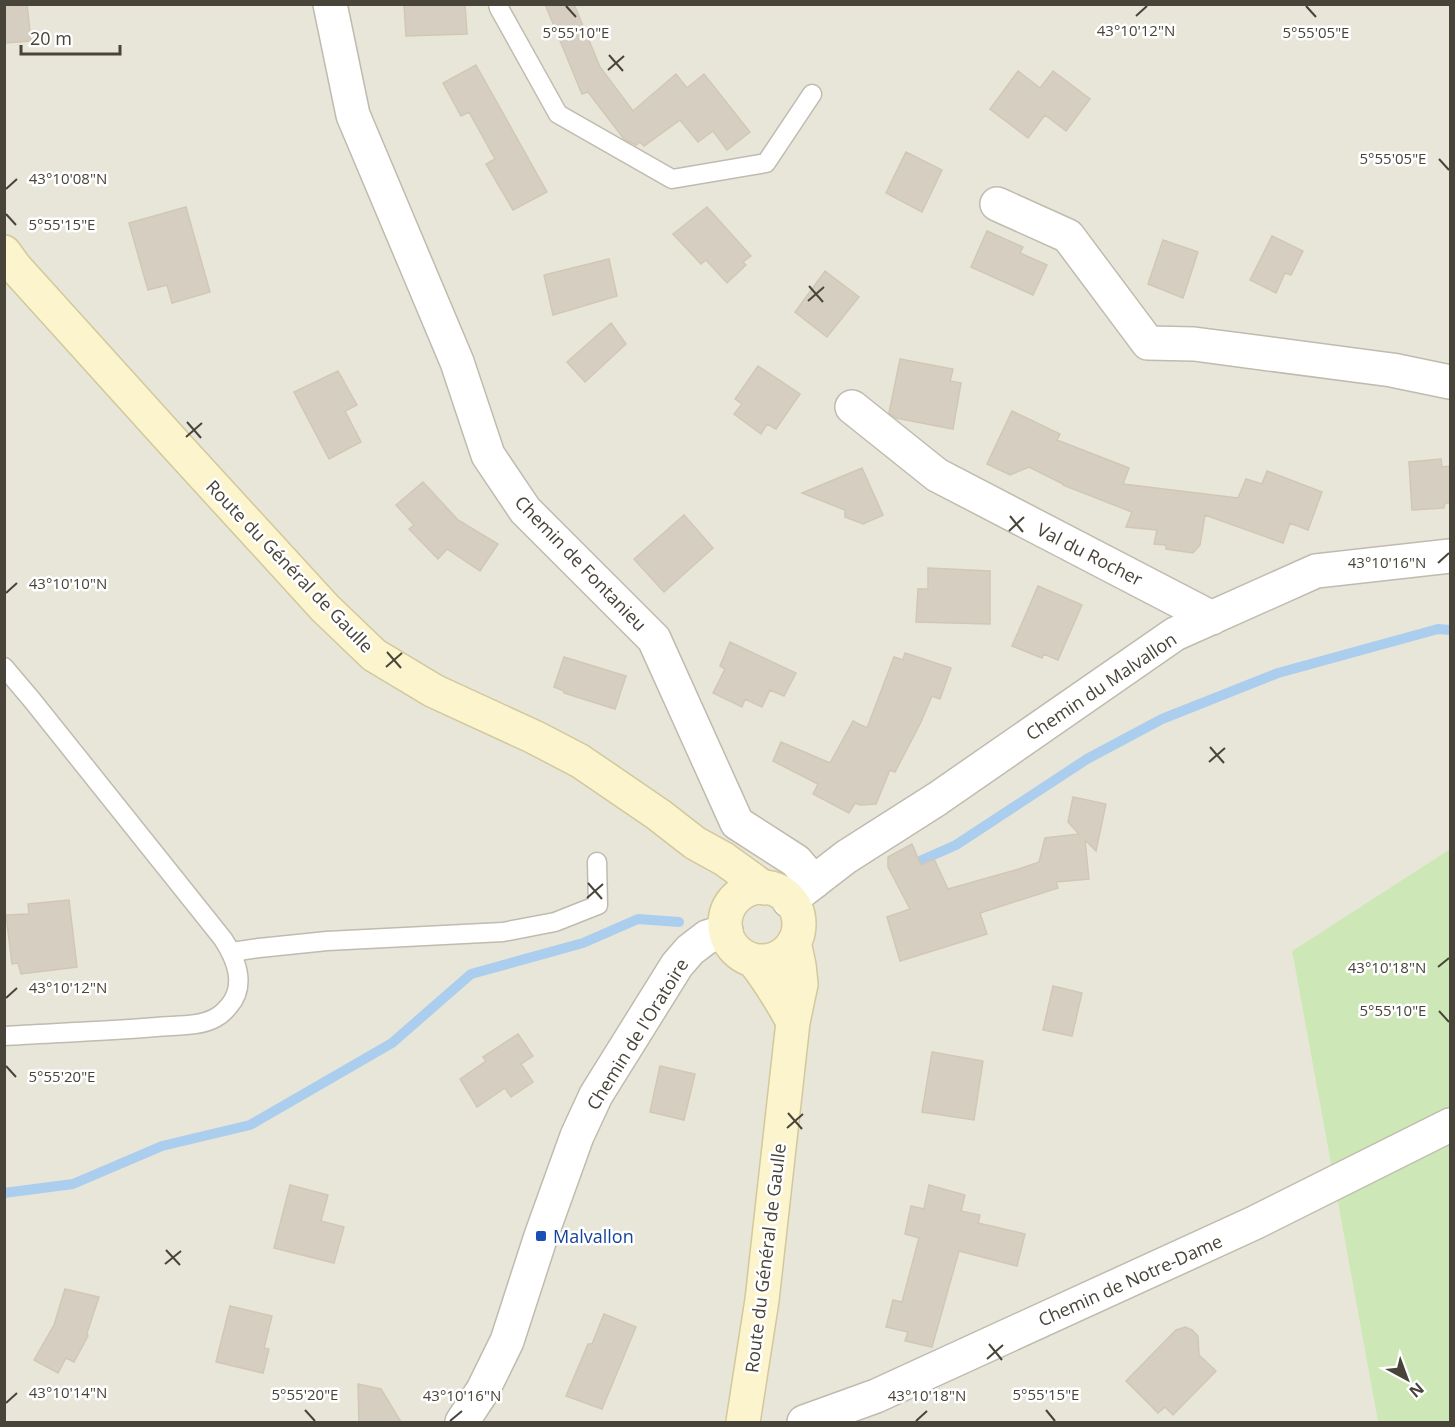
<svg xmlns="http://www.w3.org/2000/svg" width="1455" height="1427" viewBox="0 0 1455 1427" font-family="'Open Sans',sans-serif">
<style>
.residential{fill:#e8e5d9}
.green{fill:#cee7b6}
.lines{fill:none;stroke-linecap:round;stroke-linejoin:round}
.stream{stroke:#abceee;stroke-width:10}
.building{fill:#d6cfc1;stroke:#d1c7b4;stroke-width:1.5}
.lane-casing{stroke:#c0bbae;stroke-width:21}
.street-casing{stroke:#c0bbae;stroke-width:36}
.secondary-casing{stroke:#d2c89c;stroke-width:36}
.lane{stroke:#fff;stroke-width:18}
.street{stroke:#fff;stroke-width:33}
.secondary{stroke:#fcf4cd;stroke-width:33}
.ticks{fill:none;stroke:#494439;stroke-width:2}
.transit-dot{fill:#1a4fb4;stroke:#fff;stroke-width:2}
.labels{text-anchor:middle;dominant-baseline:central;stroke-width:5;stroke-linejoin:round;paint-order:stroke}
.street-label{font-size:18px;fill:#494439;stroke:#fff}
.transit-label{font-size:18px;fill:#164399;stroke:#fff;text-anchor:start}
.ticks-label{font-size:15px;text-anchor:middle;fill:#494439;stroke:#fff;stroke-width:5;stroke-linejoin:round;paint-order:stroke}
</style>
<rect width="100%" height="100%" fill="#f5f2eb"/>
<path class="residential" d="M 5,5 L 1450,5 L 1450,849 L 1292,951 L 1378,1422 L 5,1422 Z"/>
<path class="green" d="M 1450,849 L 1450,1422 L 1378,1422 L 1292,951 Z"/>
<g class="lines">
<path class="stream" d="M 922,860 L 956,845 L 1087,759 L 1162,719 L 1278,673 L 1438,629 L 1450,630
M 4,1193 L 73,1184 L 162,1146 L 250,1125 L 392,1043 L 471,974 L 583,943 L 638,919 L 679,922"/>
</g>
<path class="building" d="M 4,4 L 27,4 L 31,41 L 4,43 Z
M 404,4 L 465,4 L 467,34 L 406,36 Z
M 545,4 L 574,4 L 600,67 L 633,111 L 676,74 L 687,88 L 704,74 L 750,132 L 727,150 L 713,131 L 698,142 L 680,120 L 644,146 L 640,142 L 636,145 L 624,139 L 588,92 L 582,94 Z
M 476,65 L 547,192 L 513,210 L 486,164 L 495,159 L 469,112 L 461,116 L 443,83 Z
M 1018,71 L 1040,88 L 1053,71 L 1090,99 L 1066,131 L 1045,115 L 1028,138 L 990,109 Z
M 906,152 L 942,170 L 922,212 L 886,193 Z
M 186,207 L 210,292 L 172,303 L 167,285 L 148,290 L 129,223 Z
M 707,207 L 751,256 L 743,262 L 746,265 L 727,283 L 706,260 L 701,264 L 673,234 Z
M 987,231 L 1023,247 L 1020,253 L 1047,265 L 1033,295 L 971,267 Z
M 1272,236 L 1303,251 L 1291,275 L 1285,273 L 1276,293 L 1250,280 Z
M 1163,240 L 1198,252 L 1183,298 L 1148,284 Z
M 609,259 L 617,296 L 553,315 L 544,275 Z
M 825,271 L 859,297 L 827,337 L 795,312 Z
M 611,323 L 626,344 L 585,382 L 567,362 Z
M 900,359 L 953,369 L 950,381 L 961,383 L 953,429 L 896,418 L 889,413 Z
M 758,366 L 800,394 L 776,429 L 767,424 L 761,434 L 734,414 L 742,404 L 735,399 Z
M 338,371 L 357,405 L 345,411 L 361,442 L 329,459 L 294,392 Z
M 1012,411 L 1060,434 L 1057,440 L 1129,468 L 1123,484 L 1238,498 L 1246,479 L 1262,484 L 1267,471 L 1322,492 L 1308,530 L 1290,523 L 1283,543 L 1205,515 L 1200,545 L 1193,553 L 1166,549 L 1166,545 L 1154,544 L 1157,530 L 1126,527 L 1132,512 L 1063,485 L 1063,484 L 1029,467 L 1010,475 L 987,464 Z
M 1441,459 L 1442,467 L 1450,466 L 1450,503 L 1445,503 L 1444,508 L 1412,510 L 1409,462 Z
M 862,468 L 883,515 L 863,524 L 845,517 L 845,510 L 802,493 Z
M 423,482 L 458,520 L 498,544 L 480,571 L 447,549 L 438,559 L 409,529 L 414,525 L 396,505 Z
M 684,515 L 713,548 L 664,592 L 634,559 Z
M 928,568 L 990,571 L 990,624 L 916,622 L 918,589 L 928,589 Z
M 1038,586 L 1082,605 L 1058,660 L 1044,654 L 1042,658 L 1012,646 Z
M 730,642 L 796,673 L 784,696 L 770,690 L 762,707 L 745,699 L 742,707 L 713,693 L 725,669 L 720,666 Z
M 905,653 L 951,668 L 940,699 L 932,696 L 921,722 L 895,772 L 890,770 L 876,804 L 860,805 L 855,803 L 849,813 L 813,794 L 818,784 L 773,761 L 781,742 L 830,763 L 853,721 L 867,728 L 894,657 L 903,660 Z
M 564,657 L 626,676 L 615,709 L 564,693 L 564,691 L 554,687 Z
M 1073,797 L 1106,804 L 1096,851 L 1085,840 L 1089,879 L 1056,882 L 1058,888 L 980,913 L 987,934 L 900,961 L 887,917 L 910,909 L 888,867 L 888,857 L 912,844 L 921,865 L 934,859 L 948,889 L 1019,869 L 1039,862 L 1045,838 L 1079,834 L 1068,822 Z
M 69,900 L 77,967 L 21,974 L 18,963 L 12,964 L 6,915 L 29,914 L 28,904 Z
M 1053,986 L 1082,993 L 1072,1036 L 1043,1030 Z
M 518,1034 L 533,1056 L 521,1064 L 533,1082 L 511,1097 L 505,1088 L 477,1107 L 460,1079 L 486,1061 L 483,1057 Z
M 932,1052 L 983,1061 L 974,1120 L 922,1112 Z
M 660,1066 L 695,1074 L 684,1120 L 650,1112 Z
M 290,1185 L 328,1195 L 321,1221 L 344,1227 L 334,1263 L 274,1248 Z
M 929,1185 L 965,1195 L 961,1211 L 980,1215 L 978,1223 L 1025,1234 L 1017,1266 L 959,1251 L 932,1347 L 905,1341 L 908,1332 L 886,1327 L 893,1300 L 902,1302 L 919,1238 L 905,1234 L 911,1206 L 924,1209 Z
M 65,1289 L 99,1297 L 87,1333 L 88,1336 L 74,1362 L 66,1358 L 58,1373 L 34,1360 L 54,1325 Z
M 230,1306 L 272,1316 L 264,1348 L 269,1349 L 263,1373 L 216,1362 Z
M 604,1314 L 636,1327 L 602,1409 L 566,1396 L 588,1344 L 592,1344 Z
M 1185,1327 L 1192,1330 L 1198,1336 L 1199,1355 L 1216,1371 L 1173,1415 L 1165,1407 L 1158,1413 L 1126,1381 L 1176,1330 Z
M 358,1384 L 381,1389 L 401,1422 L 359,1422 Z"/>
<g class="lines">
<defs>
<path id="lane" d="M 498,4 L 499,8 L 558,114 L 672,179 L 766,163 L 812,94
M 4,667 L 32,700 L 223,939 C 236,959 247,985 229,1006 C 225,1011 221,1015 215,1018 C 199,1027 175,1025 156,1027 C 106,1031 55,1033 4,1036
M 232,952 L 259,948 L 327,941 L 503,932 L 555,922 L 598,905 L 597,862"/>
<path id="street" d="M 330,4 L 353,115 L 457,362 L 488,455 L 525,510 L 654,639 L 737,823 L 796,861 L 814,882
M 997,204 L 1068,236 L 1148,343 L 1194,344 L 1392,370 L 1450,382
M 852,407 L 937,475 L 1212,618
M 789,901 L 846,857 L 937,799 L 1175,634 L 1316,571 L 1450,556
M 462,1422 L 483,1390 L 507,1341 L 541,1236 L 577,1136 L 596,1095 L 677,965 L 690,950 L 707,937 L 726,931
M 804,1422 L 876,1396 L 1254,1223 L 1450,1125"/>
<path id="secondary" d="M 4,252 L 15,267 L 174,443 L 325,608 L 374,655 L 434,691 L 534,737 L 580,761 L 659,815 L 695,843 L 724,859 L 764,888
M725 924a37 37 0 1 1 74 0a37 37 0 1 1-74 0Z
M 753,960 C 769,980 781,1000 793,1022
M 743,1422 L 762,1300 L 793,1022 L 801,984 L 799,965 L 794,942"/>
</defs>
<use href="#lane" class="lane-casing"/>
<use href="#street" class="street-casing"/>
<use href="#secondary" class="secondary-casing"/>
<use href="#lane" class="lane"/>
<use href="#street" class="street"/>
<use href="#secondary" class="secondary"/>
</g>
<path class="ticks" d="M 566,6 L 576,17M 1306,6 L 1316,17M 1136,16 L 1147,6M 609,55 L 623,71M 608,70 L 624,56M 1439,159 L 1449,170M 6,189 L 17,179M 6,214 L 16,225M 809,286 L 823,302M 808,301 L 824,287M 187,422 L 201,438M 186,437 L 202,423M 1010,516 L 1023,532M 1009,531 L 1024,517M 1438,563 L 1449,553M 6,593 L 17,583M 387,652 L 401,668M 386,667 L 402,653M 1210,747 L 1224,763M 1209,762 L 1225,748M 588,883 L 602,899M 587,898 L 603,884M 1438,967 L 1449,958M 6,998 L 17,988M 1439,1011 L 1449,1022M 6,1066 L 16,1077M 788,1113 L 802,1129M 787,1128 L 803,1114M 166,1250 L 180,1265M 165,1264 L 181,1251M 989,1344 L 1002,1360M 987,1359 L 1003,1345M 6,1403 L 17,1393M 305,1410 L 315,1421M 1046,1410 L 1055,1421M 450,1421 L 462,1411M 916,1421 L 927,1411"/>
<rect class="transit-dot" x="535" y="1230" width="12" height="12" rx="3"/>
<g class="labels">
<g class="street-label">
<text transform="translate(1090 554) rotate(27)">Val du Rocher</text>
<text transform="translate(581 563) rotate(46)">Chemin de Fontanieu</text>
<text transform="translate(290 566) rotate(46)">Route du Général de Gaulle</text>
<text transform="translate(1101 686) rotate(-34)">Chemin du Malvallon</text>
<text transform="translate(637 1034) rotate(-58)">Chemin de l'Oratoire</text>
<text transform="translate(765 1258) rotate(-83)">Route du Général de Gaulle</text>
<text transform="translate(1130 1280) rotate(-24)">Chemin de Notre-Dame</text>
</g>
<g class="transit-label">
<text x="553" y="1236">Malvallon</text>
</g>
</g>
<g class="ticks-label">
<text x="1136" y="36">43°10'12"N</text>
<text x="576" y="38">5°55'10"E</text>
<text x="1316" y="38">5°55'05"E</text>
<text x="1393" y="164">5°55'05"E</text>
<text x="68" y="184">43°10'08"N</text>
<text x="62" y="230">5°55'15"E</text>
<text x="1387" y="568">43°10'16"N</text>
<text x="68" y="589">43°10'10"N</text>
<text x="1387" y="973">43°10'18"N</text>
<text x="68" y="993">43°10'12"N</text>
<text x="1393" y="1016">5°55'10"E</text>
<text x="62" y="1082">5°55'20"E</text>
<text x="68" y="1398">43°10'14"N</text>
<text x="305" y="1400">5°55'20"E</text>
<text x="1046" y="1400">5°55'15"E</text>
<text x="462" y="1401">43°10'16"N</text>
<text x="927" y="1401">43°10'18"N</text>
</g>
<rect width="1455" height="1427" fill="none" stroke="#494439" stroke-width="12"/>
<g transform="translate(1407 1379) rotate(139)" stroke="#ffffff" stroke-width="4.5" paint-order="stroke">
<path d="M0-4.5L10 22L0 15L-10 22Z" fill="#494439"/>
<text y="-9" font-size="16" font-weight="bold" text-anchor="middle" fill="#494439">N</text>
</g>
<path d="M21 45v9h99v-9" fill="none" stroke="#494439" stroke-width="3"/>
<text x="30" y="45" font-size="18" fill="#494439" stroke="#ffffff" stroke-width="4.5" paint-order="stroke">20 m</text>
</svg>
